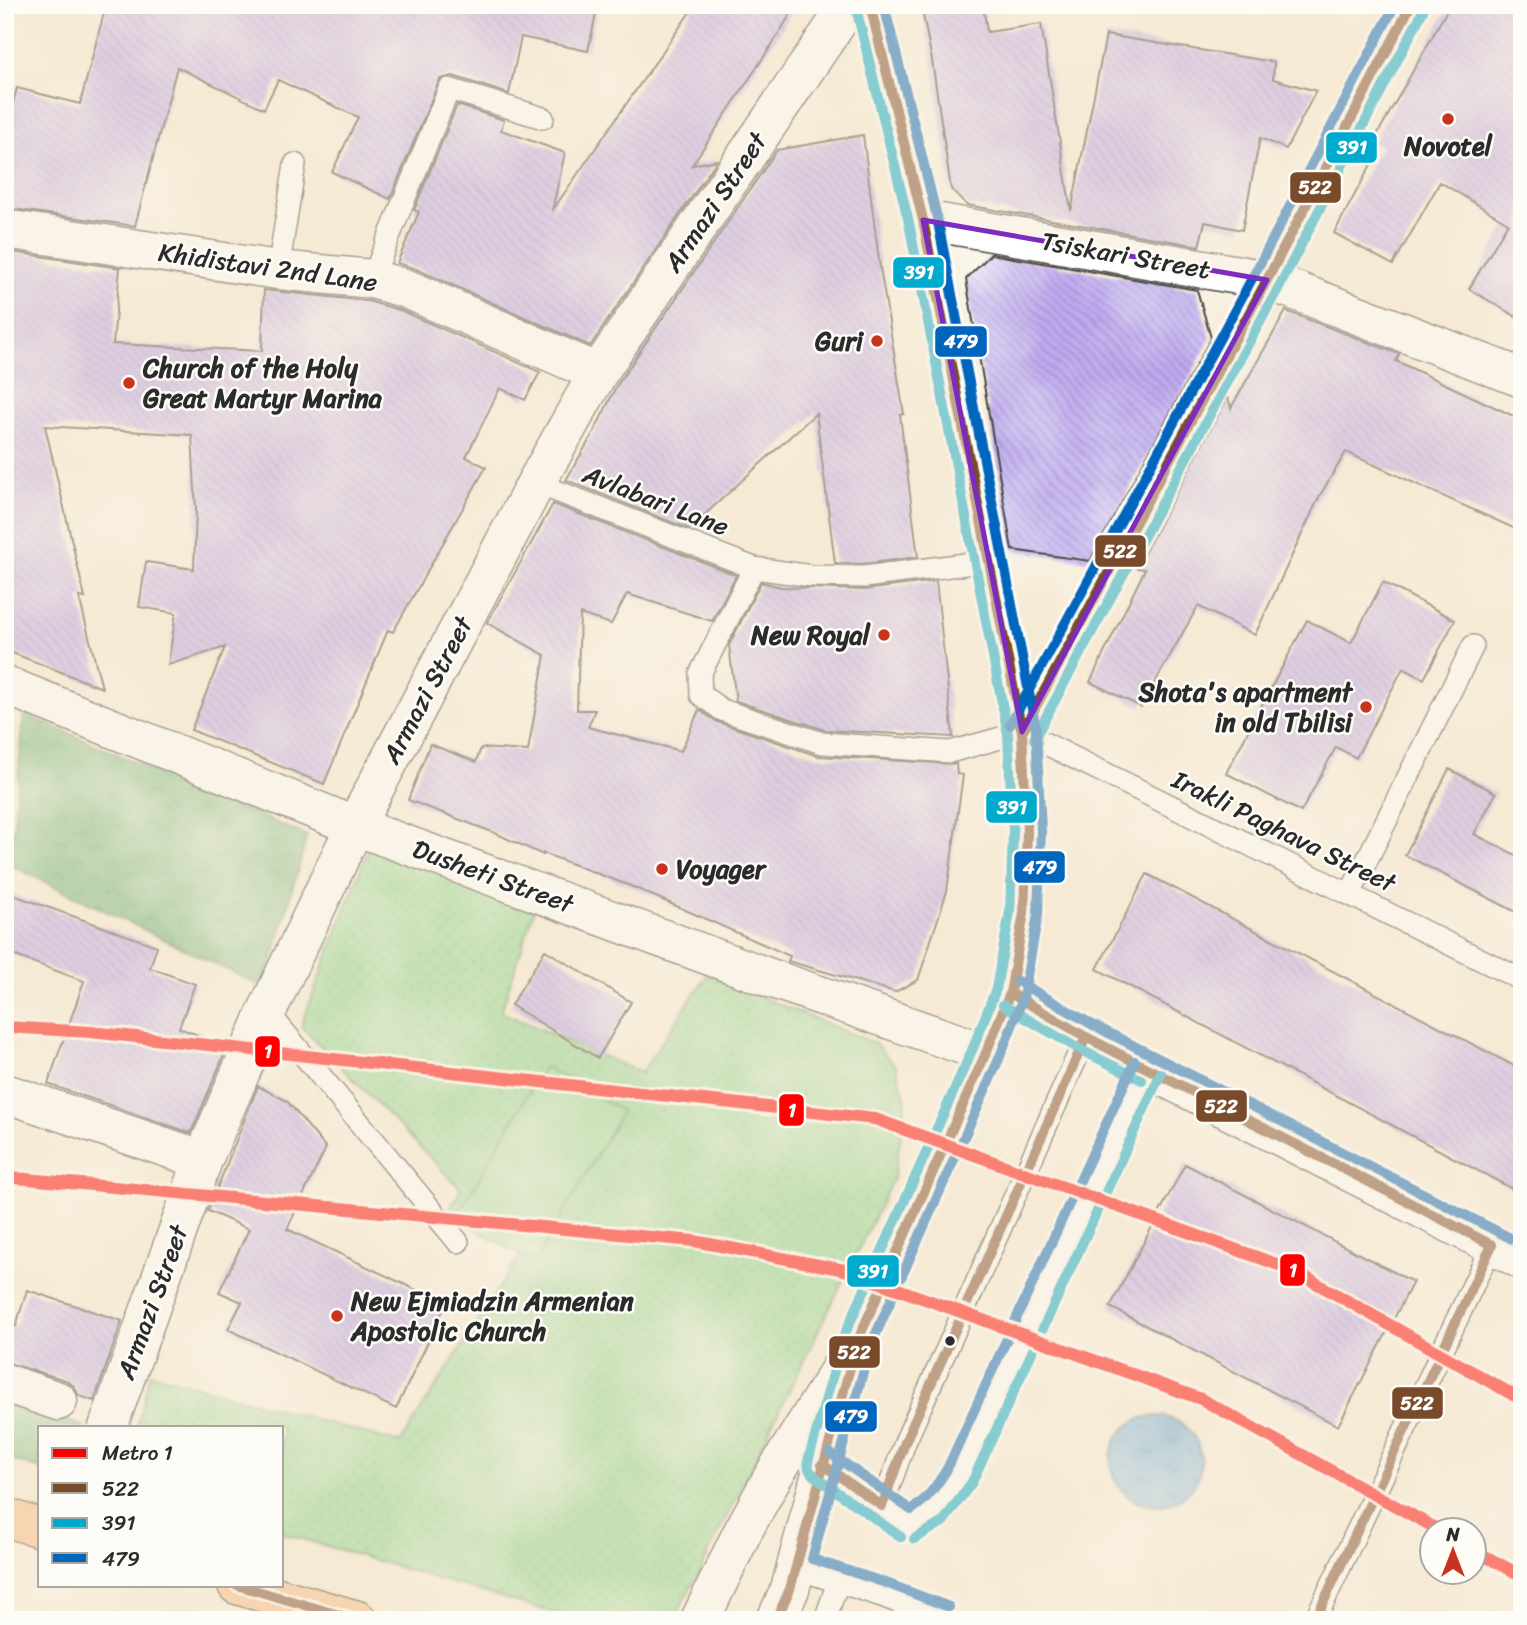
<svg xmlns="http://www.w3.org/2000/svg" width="1527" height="1625" viewBox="0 0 1527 1625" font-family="Sriracha,sans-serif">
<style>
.grass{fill:url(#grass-dots);stroke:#5c815e;stroke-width:2}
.forest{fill:url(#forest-crowns);stroke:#4e7254;stroke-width:2}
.garden{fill:#8ed792;stroke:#5c815e;stroke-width:2}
.water{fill:url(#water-ripples);stroke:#496a83;stroke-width:2}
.building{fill:url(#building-back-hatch)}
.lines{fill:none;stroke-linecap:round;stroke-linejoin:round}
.service-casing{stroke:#494844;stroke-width:24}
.minor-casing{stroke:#494844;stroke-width:41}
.tertiary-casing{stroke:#494844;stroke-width:41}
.primary-casing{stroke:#494844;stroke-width:41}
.service{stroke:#fff;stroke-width:21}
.minor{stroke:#fff;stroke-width:38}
.tertiary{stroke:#fff;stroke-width:38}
.primary{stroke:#f9bc89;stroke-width:38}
.bus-1-casing{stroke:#fdfcf7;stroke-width:16}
.bus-2-casing{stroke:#fdfcf7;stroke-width:16}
.bus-3-casing{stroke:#fdfcf7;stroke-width:16}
.bus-1{stroke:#7a4b2a;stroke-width:10}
.bus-2{stroke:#00a9ce;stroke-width:10}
.bus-3{stroke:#0065bd;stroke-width:10}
.metro-1-casing{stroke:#fdfcf7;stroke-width:18}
.metro-1{stroke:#f00;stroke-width:12}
.marked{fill:none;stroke:#7b2cbf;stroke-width:5;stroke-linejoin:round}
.poi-dot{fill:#c8321e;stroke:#fdfcf7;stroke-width:2.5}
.bus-dot{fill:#2b2b2b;stroke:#fdfcf7;stroke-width:2.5}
.labels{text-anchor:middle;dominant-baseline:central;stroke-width:5;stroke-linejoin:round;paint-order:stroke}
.poi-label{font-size:26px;font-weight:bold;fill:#2b2b2b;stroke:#fdfcf7;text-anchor:end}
.street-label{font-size:26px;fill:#2b2b2b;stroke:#fdfcf7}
.line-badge{stroke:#fdfcf7;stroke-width:2.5}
.badge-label{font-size:19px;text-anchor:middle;font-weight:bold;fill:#fff}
</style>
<defs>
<pattern id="grass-dots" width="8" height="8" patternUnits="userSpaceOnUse" patternTransform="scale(1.75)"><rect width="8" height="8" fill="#8ed792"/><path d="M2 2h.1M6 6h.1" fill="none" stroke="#7bb97e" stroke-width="1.8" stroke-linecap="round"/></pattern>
<pattern id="forest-crowns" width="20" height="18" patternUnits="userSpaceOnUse" patternTransform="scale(1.75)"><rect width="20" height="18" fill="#72b87c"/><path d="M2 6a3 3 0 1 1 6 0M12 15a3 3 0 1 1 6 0" fill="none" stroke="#5e9666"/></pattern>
<pattern id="water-ripples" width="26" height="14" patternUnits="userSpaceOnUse" patternTransform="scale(1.75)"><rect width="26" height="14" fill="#67a9db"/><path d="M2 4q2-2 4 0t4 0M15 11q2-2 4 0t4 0" fill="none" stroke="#558ab2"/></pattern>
<pattern id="building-back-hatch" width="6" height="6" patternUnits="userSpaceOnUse" patternTransform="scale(1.75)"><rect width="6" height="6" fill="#bfabf1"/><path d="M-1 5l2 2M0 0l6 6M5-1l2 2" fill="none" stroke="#9b8bc3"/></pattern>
</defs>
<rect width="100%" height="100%" fill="#fdfcf7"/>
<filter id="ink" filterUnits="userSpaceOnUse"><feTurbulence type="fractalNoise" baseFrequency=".0143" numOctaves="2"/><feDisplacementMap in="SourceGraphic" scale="14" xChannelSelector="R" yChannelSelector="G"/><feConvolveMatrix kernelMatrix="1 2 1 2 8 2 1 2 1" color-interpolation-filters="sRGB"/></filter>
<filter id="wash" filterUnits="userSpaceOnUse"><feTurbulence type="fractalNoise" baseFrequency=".00686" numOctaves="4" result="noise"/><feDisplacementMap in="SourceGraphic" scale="28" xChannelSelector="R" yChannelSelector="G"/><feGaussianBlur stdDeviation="1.57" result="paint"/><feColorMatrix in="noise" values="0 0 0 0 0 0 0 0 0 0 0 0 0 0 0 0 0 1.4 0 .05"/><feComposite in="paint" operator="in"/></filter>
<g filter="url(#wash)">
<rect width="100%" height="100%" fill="#f5ead4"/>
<path class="grass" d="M 371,842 L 534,910 L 501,1012 L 641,1073 L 707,975 L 874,1043 L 896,1066 L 906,1101 L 894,1177 L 699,1573 L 673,1620 L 578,1620 L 282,1533 L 282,1427 L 137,1427 L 150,1373 L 400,1443 L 522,1252 L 451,1207 L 461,1189 L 301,1026 Z"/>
<path class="forest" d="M 24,714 L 307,836 L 265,988 L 10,865 Z
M 5,1398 L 85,1427 L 40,1427 L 40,1469 L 5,1458 Z"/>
<path class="garden" d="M 544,1066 L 622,1111 L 535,1263 L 456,1218 Z"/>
<path class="water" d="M1111 1461a45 45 0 1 1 90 0a45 45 0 1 1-90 0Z"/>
<g id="blocks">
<path class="building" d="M 106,5 L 598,5 L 588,51 L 521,37 L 509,94 L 453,76 L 440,79 L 390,199 L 332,172 L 358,117 L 278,80 L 264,109 L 177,67 L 135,226 L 5,208 L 5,132 L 17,88 L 80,104 Z
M 695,5 L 796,5 L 773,43 L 692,165 L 717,160 L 590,346 L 416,269 L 397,263 L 419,212 L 414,210 L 457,105 L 504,120 L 501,130 L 565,153 L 552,211 Z
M 921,5 L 983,5 L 987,32 L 1041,24 L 1071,211 L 1106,35 L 1274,62 L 1273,79 L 1316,91 L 1286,149 L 1260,138 L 1242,230 L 1205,222 L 1199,246 L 967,205 L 951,189 L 932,60 Z
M 1450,5 L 1522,5 L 1522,320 L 1469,289 L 1508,223 L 1440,182 L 1393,265 L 1334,233 L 1381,146 L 1373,142 Z
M 863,135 L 879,261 L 904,414 L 900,415 L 918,557 L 863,564 L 835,563 L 816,413 L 689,529 L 566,480 L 594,432 L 617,385 L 777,150 Z
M 5,251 L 120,268 L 113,344 L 262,351 L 264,290 L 368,301 L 400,310 L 540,372 L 525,400 L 500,388 L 466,457 L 486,467 L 393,632 L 388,630 L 324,784 L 191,730 L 225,647 L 168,665 L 176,613 L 139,607 L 146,562 L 194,569 L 196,509 L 192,435 L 45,426 L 85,598 L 79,597 L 102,688 L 5,650 Z
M 991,254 L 1197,290 L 1211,338 L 1090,561 L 1012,550 L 966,279 Z
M 1286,311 L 1399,354 L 1396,361 L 1522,420 L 1522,532 L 1346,452 L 1319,497 L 1255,635 L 1198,606 L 1141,707 L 1090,682 L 1145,569 L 1136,568 L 1228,397 L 1231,408 Z
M 553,504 L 736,575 L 712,621 L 627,594 L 611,624 L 580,614 L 577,710 L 595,710 L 588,727 L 681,751 L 699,710 L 718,722 L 818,756 L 956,764 L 957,774 L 963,775 L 947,891 L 918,980 L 895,992 L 788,961 L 790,956 L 633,887 L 543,853 L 543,855 L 495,833 L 408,800 L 430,744 L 476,762 L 481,748 L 528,751 L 545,655 L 487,623 Z
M 936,581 L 953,737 L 825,730 L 736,701 L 729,645 L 761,582 L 781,587 L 864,590 Z
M 1383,582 L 1455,620 L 1424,679 L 1403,668 L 1356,758 L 1336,747 L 1301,812 L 1226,773 L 1307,620 L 1351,643 Z
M 1449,769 L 1496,793 L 1474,834 L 1522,858 L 1522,915 L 1405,855 Z
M 1147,874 L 1522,1070 L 1522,1194 L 1097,969 Z
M 5,892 L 157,946 L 150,968 L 195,984 L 179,1028 L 228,1046 L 191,1133 L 48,1084 L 84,981 L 5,952 Z
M 545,950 L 631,1002 L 598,1058 L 511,1005 Z
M 258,1086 L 287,1101 L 326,1148 L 287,1229 L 446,1304 L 396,1409 L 228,1329 L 242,1302 L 219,1292 L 249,1229 L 208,1211 Z
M 1185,1164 L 1413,1282 L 1338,1426 L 1110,1307 Z
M 27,1290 L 122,1321 L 94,1401 L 79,1396 L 74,1386 L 65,1380 L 5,1362 L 5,1323 L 16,1326 Z"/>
</g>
</g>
<g filter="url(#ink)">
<use href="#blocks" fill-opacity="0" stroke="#494844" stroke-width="2"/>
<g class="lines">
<defs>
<path id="service" d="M 278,270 L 295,164
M 372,279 L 449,89 L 543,118
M 536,483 L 754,568 L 812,576 L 864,577 L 989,561
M 754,568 L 700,674 L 701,695 L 722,710 L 822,743 L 950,752 L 1022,732 L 1522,980
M 1350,894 L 1473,646
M 267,1011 L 458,1242
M 822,1464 L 909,1526 C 935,1517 945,1498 959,1476 L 1148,1067
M 882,1506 L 906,1440 L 1086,1037
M 795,1568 L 882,1596 L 944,1620
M 825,1620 L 838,1582
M 1315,1620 L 1492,1245"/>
<path id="minor" d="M 923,220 L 1267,280 L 1522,378
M 5,229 L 278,270 L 372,279 L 407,289 L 598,373
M 5,685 L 355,826 L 770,978 L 986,1053
M 1010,993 L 1086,1037 L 1522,1260
M 5,1093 L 203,1160
M 5,1383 L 58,1401
M 108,1427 L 203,1160 L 267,1011 L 355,826 L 536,483 L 598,373 L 849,5"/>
<path id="tertiary" d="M 1022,732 L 1267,280 L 1411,5
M 700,1620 L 742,1533 L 772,1478 L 857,1342 L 986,1053 L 1010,993 L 1024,913 L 1027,832 L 1022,732 L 923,220 L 870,5
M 776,1620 L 790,1589 L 845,1385"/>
<path id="primary" d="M 5,1517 L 40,1528
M 237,1585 L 357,1620"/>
</defs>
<use href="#service" class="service-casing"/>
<use href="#minor" class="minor-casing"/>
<use href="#tertiary" class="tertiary-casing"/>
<use href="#primary" class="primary-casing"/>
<use href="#service" class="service"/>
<use href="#minor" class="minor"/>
<use href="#tertiary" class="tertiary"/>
<use href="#primary" class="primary"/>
<defs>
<path id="bus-1" d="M 1022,732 L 1267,280 L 1411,5
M 1010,993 L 1086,1037 L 1492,1245 L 1315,1620
M 822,1464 L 882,1506 L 906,1440 L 1086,1037
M 237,1585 L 356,1620
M 776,1620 L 790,1589 L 857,1342 L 986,1053 L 1010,993 L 1024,913 L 1027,832 L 1022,732 L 923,220 L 870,5"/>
<path id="bus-2" d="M 856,8 L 909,223 L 1008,734 L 1013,832 L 1010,912 L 996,989 L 973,1048 L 844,1336 L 808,1461 L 809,1469 L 813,1475 L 901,1537
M 1034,739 L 1279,287 L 1423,11
M 1003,1005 L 1079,1049 L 1142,1080
M 914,1539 L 943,1522 L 972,1482 L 1161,1073"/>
<path id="bus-3" d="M 884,5 L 937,217 L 1036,729 L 1041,831 L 1038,914 L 1023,998 L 999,1059 L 870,1347 L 812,1559 L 886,1583 L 949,1607
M 1010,725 L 1255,273 L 1395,5
M 1017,981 L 1093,1025 L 1522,1244
M 830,1453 L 911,1510 C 927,1500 937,1485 947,1469 L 1135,1061"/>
</defs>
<use href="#bus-1" class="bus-1-casing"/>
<use href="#bus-2" class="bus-2-casing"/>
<use href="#bus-3" class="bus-3-casing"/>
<use href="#bus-1" class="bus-1"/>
<use href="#bus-2" class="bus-2"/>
<use href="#bus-3" class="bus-3"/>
<defs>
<path id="metro-1" d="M 5,1027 L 91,1032 L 875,1119 L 1293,1270 L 1522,1400
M 5,1177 L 694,1241 L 845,1270 L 1201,1399 L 1439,1530
M 1474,1550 L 1522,1576"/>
</defs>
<use href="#metro-1" class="metro-1-casing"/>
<use href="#metro-1" class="metro-1"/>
</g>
</g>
<path d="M0 0H1527V1625H0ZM 923,220 L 1267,280 L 1022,732 Z" fill="#f5ead4" fill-opacity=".55" fill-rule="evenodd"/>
<path class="marked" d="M 923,220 L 1267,280 L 1022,732 Z"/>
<g class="poi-dot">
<circle cx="1448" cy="119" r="7"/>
<circle cx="877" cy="341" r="7"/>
<circle cx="129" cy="383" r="7"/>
<circle cx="884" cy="635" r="7"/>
<circle cx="1366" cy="707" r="7"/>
<circle cx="662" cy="869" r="7"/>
<circle cx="337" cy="1316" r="7"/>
</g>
<circle class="bus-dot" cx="950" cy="1341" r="6"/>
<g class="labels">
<g class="poi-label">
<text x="1448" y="146" text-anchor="middle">Novotel</text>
<text x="863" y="341">Guri</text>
<text x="143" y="368" text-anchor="start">Church of the Holy<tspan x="143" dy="30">Great Martyr Marina</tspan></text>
<text x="870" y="635">New Royal</text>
<text x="1352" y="692">Shota's apartment<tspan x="1352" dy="30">in old Tbilisi</tspan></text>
<text x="676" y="869" text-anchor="start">Voyager</text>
<text x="351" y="1301" text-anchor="start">New Ejmiadzin Armenian<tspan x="351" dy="30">Apostolic Church</tspan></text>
</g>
<g class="street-label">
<text transform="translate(715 202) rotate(-56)">Armazi Street</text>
<text transform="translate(1126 255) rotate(10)">Tsiskari Street</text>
<text transform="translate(268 267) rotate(8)">Khidistavi 2nd Lane</text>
<text transform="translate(656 500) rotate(21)">Avlabari Lane</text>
<text transform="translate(427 690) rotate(-62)">Armazi Street</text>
<text transform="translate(1284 831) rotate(26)">Irakli Paghava Street</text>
<text transform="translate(493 876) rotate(20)">Dusheti Street</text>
<text transform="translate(152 1302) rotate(-70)">Armazi Street</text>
</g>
</g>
<g class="line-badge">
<rect x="1325" y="131" width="53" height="33" rx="7" fill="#00a9ce"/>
<rect x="1289" y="171" width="53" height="33" rx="7" fill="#7a4b2a"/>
<rect x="892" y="256" width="53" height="33" rx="7" fill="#00a9ce"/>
<rect x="934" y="325" width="54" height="33" rx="7" fill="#0065bd"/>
<rect x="1094" y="534" width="53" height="34" rx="7" fill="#7a4b2a"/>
<rect x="985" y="790" width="53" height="34" rx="7" fill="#00a9ce"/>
<rect x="1013" y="850" width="53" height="34" rx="7" fill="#0065bd"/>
<rect x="254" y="1035" width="27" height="33" rx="7" fill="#f00"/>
<rect x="1195" y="1089" width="53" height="34" rx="7" fill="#7a4b2a"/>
<rect x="778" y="1093" width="27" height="34" rx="7" fill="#f00"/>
<rect x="1279" y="1253" width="27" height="34" rx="7" fill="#f00"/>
<rect x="846" y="1254" width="54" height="34" rx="7" fill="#00a9ce"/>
<rect x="828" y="1335" width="53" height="34" rx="7" fill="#7a4b2a"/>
<rect x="1391" y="1386" width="53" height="34" rx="7" fill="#7a4b2a"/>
<rect x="824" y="1400" width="54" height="33" rx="7" fill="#0065bd"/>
</g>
<g class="badge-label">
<text x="1352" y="154">391</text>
<text x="1315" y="194">522</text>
<text x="919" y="279">391</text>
<text x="961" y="348">479</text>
<text x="1120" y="558">522</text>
<text x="1012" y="814">391</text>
<text x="1040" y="874">479</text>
<text x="268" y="1058">1</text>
<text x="1221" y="1113">522</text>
<text x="792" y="1117">1</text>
<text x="1293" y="1277">1</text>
<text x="873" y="1278">391</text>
<text x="854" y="1359">522</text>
<text x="1417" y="1410">522</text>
<text x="851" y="1423">479</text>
</g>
<rect width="1527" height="1625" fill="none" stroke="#fdfcf7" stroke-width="28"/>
<rect x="38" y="1426" width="245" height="161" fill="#fdfcf7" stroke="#a9a8a5" stroke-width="2"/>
<rect x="52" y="1448" width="35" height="10" fill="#ff0000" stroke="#a9a8a5" stroke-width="2"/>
<text x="102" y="1460" font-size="21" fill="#2b2b2b">Metro 1</text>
<rect x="52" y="1483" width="35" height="10" fill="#7a4b2a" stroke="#a9a8a5" stroke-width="2"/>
<text x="102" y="1496" font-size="21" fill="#2b2b2b">522</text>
<rect x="52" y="1518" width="35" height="10" fill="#00a9ce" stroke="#a9a8a5" stroke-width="2"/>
<text x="102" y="1530" font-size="21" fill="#2b2b2b">391</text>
<rect x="52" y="1553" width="35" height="10" fill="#0065bd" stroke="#a9a8a5" stroke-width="2"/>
<text x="102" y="1566" font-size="21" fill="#2b2b2b">479</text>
<g transform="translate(1453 1551)"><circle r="33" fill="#fdfcf7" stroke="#a9a8a5" stroke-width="2"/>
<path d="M0-5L12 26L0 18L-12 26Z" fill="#c8321e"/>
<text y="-10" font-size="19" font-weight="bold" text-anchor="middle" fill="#2b2b2b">N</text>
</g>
</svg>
